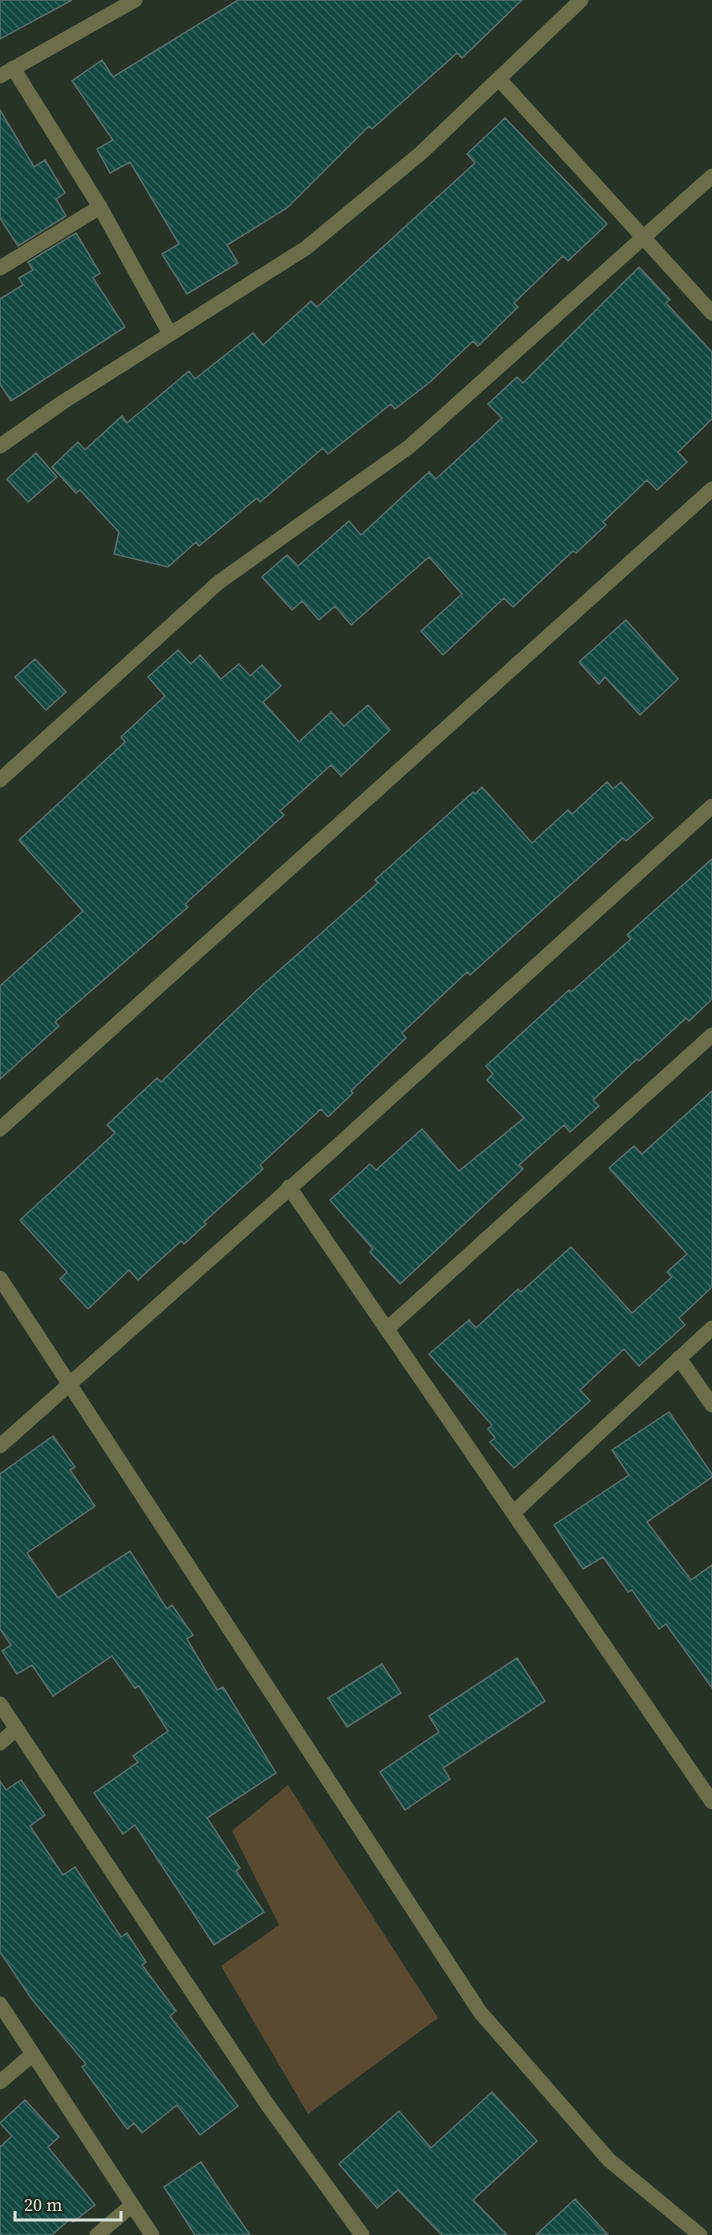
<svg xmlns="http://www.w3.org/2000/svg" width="712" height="2235" viewBox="0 0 712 2235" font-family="'Source Serif 4',serif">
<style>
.green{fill:#5a4a32}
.building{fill:url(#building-back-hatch);stroke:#5b706c;stroke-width:1.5}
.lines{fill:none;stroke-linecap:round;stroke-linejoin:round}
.minor{stroke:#6c6e4a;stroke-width:15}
.tertiary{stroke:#6c6e4a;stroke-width:15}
</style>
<defs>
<pattern id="building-back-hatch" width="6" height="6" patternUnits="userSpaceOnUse" patternTransform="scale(1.5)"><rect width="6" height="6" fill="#134940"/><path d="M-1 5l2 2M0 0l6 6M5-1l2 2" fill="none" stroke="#35635b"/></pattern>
</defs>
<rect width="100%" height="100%" fill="#273327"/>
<path class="green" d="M 288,1785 L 438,2018 L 308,2114 L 221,1966 L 279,1925 L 232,1831 Z"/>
<path class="building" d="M 0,0 L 72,0 L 0,39 Z
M 238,0 L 522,0 L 462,58 L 457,53 L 372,129 L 369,126 L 287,208 L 227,245 L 238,263 L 187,294 L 162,254 L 179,244 L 130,162 L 110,173 L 97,149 L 113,140 L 72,81 L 102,60 L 113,77 Z
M 0,110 L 34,167 L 45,160 L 65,193 L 56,199 L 66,216 L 18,246 L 0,218 Z
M 505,118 L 607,224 L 568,261 L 563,256 L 514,303 L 518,307 L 478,346 L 473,341 L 430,382 L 395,409 L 391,404 L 328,454 L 323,448 L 260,502 L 257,498 L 199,546 L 196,542 L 168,567 L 114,554 L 119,532 L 80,490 L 76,493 L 52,467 L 78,442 L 85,450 L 122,416 L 127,423 L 189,371 L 195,379 L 253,333 L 263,345 L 311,301 L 317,307 L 475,163 L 467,154 Z
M 76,233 L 100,273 L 93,278 L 125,327 L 11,401 L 0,384 L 0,299 L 23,285 L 19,278 L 33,270 L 28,262 Z
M 639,267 L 670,300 L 666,303 L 712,352 L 712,419 L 678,452 L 687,462 L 657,490 L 647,480 L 603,522 L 606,525 L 576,553 L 573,551 L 513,607 L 504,598 L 443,655 L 421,631 L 462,594 L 429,557 L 351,625 L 335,606 L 319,620 L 302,601 L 292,610 L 262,577 L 287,555 L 298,566 L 349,521 L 361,535 L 429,472 L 436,479 L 502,418 L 488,404 L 517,377 L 523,383 Z
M 36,453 L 57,477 L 28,502 L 7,479 Z
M 626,620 L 678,679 L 640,715 L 605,677 L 599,684 L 579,662 Z
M 178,650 L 191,664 L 200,655 L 221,679 L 239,664 L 250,676 L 262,665 L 281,686 L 263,702 L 299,742 L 331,712 L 344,726 L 368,705 L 390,730 L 341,776 L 331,765 L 280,811 L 284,815 L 185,904 L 188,907 L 55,1022 L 59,1026 L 0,1079 L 0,986 L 83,911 L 19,840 L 125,742 L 121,737 L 165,696 L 148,677 Z
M 35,659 L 66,692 L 46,710 L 15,677 Z
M 607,782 L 613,789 L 621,782 L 653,818 L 626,841 L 623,838 L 470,975 L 467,972 L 402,1033 L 406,1038 L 351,1091 L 353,1093 L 328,1117 L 321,1109 L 260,1165 L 263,1169 L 204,1222 L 206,1224 L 184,1244 L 181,1241 L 138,1280 L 129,1270 L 88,1309 L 60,1279 L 67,1272 L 20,1220 L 115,1133 L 107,1125 L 157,1078 L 161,1082 L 256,991 L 378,883 L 375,880 L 473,792 L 475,794 L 482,787 L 532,843 L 568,810 L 572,814 Z
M 712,859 L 712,999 L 689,1021 L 686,1018 L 639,1061 L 637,1059 L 593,1100 L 599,1106 L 570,1132 L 564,1125 L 519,1165 L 523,1169 L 400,1284 L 370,1252 L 373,1249 L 330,1200 L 370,1164 L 376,1170 L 422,1129 L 459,1171 L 524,1118 L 487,1080 L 493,1074 L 486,1066 L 569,990 L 571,992 L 631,939 L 627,935 Z
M 712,1091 L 712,1287 L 679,1318 L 685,1325 L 639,1366 L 624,1349 L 580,1390 L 590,1401 L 514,1468 L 490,1442 L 495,1438 L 488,1429 L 492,1425 L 429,1354 L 469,1320 L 476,1328 L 518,1289 L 521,1292 L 571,1247 L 632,1313 L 672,1277 L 667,1272 L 687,1254 L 609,1168 L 634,1146 L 642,1154 Z
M 669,1412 L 712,1474 L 712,1477 L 647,1522 L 691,1580 L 712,1565 L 712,1688 L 666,1624 L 659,1629 L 632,1590 L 628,1592 L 603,1557 L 583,1569 L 554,1525 L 629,1475 L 612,1450 Z
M 53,1436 L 75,1467 L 70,1470 L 95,1506 L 27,1553 L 58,1598 L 130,1551 L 167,1609 L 172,1605 L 193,1635 L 187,1639 L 217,1690 L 223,1687 L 276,1773 L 207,1818 L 240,1868 L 236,1871 L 264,1912 L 214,1945 L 135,1825 L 123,1834 L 94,1793 L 138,1762 L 133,1756 L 168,1731 L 139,1686 L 135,1688 L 112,1656 L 53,1696 L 32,1665 L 17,1674 L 2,1651 L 11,1645 L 0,1629 L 0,1474 Z
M 517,1658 L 545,1701 L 443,1768 L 450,1779 L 405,1810 L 380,1772 L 439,1732 L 429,1716 Z
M 382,1664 L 401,1693 L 347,1727 L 328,1698 Z
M 21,1780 L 45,1815 L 30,1826 L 63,1875 L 75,1867 L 121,1937 L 127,1933 L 146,1962 L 142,1965 L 176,2011 L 170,2016 L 238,2106 L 200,2135 L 177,2105 L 142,2133 L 134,2123 L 127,2129 L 82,2067 L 86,2064 L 31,1998 L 0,1952 L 0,1781 L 6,1790 Z
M 492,2092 L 537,2141 L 473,2200 L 507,2235 L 442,2235 L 398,2190 L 377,2208 L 339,2164 L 399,2111 L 431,2148 Z
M 25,2100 L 59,2137 L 48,2147 L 95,2205 L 73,2222 L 70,2219 L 52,2235 L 0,2235 L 0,2147 L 12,2136 L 0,2123 Z
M 201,2162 L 228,2203 L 250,2235 L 195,2235 L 164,2187 Z
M 575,2199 L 608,2235 L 536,2235 Z"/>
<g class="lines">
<path class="minor" d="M 13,68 L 100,207 L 170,334
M 0,76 L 135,0
M 499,79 L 712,313
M 0,268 L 100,207
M 0,446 L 63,402 L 306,248 L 421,153 L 581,0
M 0,780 L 219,582 L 409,447 L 712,176
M 289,1187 L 712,1802
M 388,1328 L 712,1035
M 679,1358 L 712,1405
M 0,1446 L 335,1148 L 712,806
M 513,1513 L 712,1328
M 0,1704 L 267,2104 L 362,2235
M 0,1743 L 16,1729
M 0,2004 L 152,2235
M 0,2082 L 33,2054
M 97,2235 L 131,2206"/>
<path class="tertiary" d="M 0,1129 L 712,489
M 0,1278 L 480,2012 L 609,2160 L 700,2235"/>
</g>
<path d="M15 2211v9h106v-9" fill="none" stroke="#dce3dc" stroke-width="3"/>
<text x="24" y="2211" font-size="18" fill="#dce3dc" stroke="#1d291e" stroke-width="4.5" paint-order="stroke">20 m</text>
</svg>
